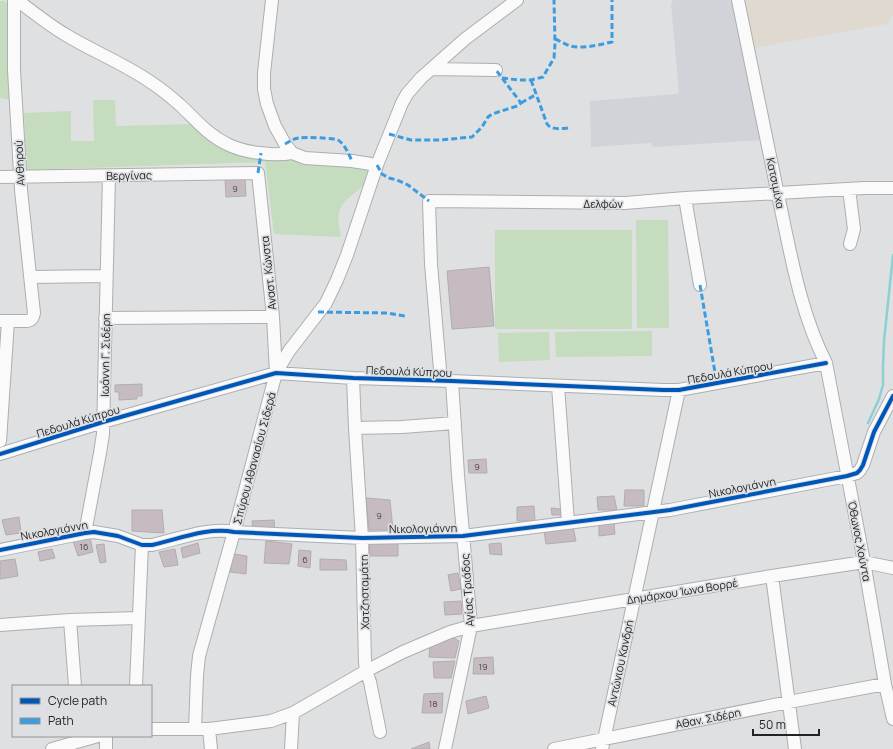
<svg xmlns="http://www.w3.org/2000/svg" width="893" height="749" viewBox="0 0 893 749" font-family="Manrope,sans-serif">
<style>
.built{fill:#d1d3d8}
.education{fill:#e0d9cf}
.green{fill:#c5dcbf}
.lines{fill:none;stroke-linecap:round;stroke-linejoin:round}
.stream{stroke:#8cd0d4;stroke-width:2.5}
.building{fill:#c7bbc2;stroke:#aeaeaf}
.minor-casing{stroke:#adaeaf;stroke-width:14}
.minor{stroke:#fafafa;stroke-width:12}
.quiet{stroke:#3c9ce0;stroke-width:3;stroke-dasharray:6 3;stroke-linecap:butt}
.cycleway-casing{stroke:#dedfe2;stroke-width:6}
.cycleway{stroke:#0057b8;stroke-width:4}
.labels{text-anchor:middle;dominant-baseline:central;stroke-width:3.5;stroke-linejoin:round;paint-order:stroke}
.number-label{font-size:9px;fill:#4c494c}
.street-label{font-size:11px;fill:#232324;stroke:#dedfe2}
</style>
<rect width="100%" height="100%" fill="#dfe0e1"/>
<path class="built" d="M 673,0 L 734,0 L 762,140 L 653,147 L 651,143 L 591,147 L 590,101 L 676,94 L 679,93 L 671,4 Z"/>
<path class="education" d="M 743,0 L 893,0 L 893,15 L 887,24 L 754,48 Z"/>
<path class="green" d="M 0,1 L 4,1 L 11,6 L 8,12 L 12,100 L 0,98 Z
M 93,100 L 115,100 L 116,126 L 196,124 L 213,139 L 366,168 C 375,188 343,194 339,212 C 337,220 340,229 341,237 L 274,234 L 265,162 L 26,170 L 24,113 L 71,111 L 71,141 L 94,141 Z
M 636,220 L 668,220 L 669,328 L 637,328 Z
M 495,230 L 632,230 L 632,329 L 495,329 Z
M 652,331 L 652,356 L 556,357 L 555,332 Z
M 549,332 L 550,360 L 499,362 L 498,333 Z"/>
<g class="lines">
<path class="stream" d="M 868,423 L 879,399 L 883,385 L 883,366 L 884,341 L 893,255"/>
</g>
<path class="building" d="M 245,178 L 246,196 L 226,197 L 225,179 Z
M 489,267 L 494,326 L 452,329 L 447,271 Z
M 142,384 L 142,396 L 137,396 L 137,399 L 119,400 L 119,392 L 115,392 L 115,385 Z
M 486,459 L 487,473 L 469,473 L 468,460 Z
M 625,490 L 644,490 L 644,506 L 624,506 Z
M 614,496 L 617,510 L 598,510 L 597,497 Z
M 366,498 L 390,500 L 393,530 L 369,530 Z
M 534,506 L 535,521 L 517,521 L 517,507 Z
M 551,508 L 561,509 L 562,515 L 552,515 Z
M 132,510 L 162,510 L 164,533 L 132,531 Z
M 19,517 L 21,533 L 6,535 L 2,520 Z
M 274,520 L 275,532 L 253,530 L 252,521 Z
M 614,522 L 615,534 L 599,536 L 599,523 Z
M 573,527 L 576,541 L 546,544 L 544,531 Z
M 90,537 L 93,552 L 78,556 L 73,541 Z
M 266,541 L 292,544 L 289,564 L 264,563 Z
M 369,542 L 398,542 L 398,556 L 370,556 Z
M 198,543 L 200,553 L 183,558 L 181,548 Z
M 501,543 L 502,555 L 490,554 L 489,544 Z
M 104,544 L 106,562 L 100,563 L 96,545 Z
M 52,549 L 55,558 L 40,561 L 38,552 Z
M 175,549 L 178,565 L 164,567 L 159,552 Z
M 299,550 L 311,551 L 310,568 L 298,566 Z
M 234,554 L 247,556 L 246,574 L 230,572 Z
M 15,559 L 18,576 L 0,579 L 0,561 Z
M 320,559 L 346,560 L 347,570 L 320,570 Z
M 458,573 L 461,589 L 451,591 L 448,575 Z
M 461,601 L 462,614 L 445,615 L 444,602 Z
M 452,637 L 459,641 L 455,658 L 429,657 L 430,646 Z
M 493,657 L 494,674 L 473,674 L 474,658 Z
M 455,661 L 451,678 L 434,678 L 433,662 Z
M 443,693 L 442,713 L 422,713 L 424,694 Z
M 486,696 L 489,708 L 468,714 L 466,701 Z
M 429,742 L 430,749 L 411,749 Z"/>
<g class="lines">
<defs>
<path id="minor" d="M 17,0 C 33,12 49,25 66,35 C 94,52 125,64 152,83 C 161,89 171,97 180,105 C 195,119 208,135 227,144 C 244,153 274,156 292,153
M 272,0 L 264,73 L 264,89 L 267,104 L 275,126 L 285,144 L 292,153 L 305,158 L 352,161 L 377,165
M 738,0 C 752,67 765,133 779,200 C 791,255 800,312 826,363 L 864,562 L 885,684 L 893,719
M 431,69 L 496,70
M 0,177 L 258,173 L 273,317 L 276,373
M 849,189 L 854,229 L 850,244
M 685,198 L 700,285
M 30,277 L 106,276
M 105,318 L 273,317
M 0,321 L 27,321 C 32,320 33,318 34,313 L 21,190 L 14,70 L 14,0
M 353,378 L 355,428 L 362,538 L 365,662 L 366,671 L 370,682 L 380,732
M 441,381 L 431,264 L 429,201 L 625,203 L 685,198 L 778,193 L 864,188 L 893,188
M 558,386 L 568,522
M 355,428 L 402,427 L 455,423
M 0,441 L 8,321
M 0,454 L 103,422 L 276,373 L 353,378 L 452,381 L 663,390 L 679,390 L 826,363
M 85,533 L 100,453 L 103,434 L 109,176
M 0,550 L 85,533 L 94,532 L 118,536 L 142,545 L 152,545 C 179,539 207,527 234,532 L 362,538 L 463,536 L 670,510 L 847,476 L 857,473 L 860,470 L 863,465 L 874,432 L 893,396
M 772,576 L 795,749
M 70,620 L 75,686
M 0,625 L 70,620 L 138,618
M 136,686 L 142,545
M 151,729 L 209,729 L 271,721 L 293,713 L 366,671 L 403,652 L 450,632 L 471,626 L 772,576 L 864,562 L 893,568
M 195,729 L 197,676 L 199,656 L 234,532 L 276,373 L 289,351 L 326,303 L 337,280 L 347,255 L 377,165 L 402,103 L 407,94 L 421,78 L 465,39 L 517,0
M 209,729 L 211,749
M 52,749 L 98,736
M 106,749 L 106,736
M 291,749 L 293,713
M 445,749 L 471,626 L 458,475 L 452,381
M 554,749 L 789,702 L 885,684
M 602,749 L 679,390"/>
</defs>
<use href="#minor" class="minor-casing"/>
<use href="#minor" class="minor"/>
<path class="quiet" d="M 555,39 C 560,41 565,44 570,46 C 583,49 598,45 612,42 L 612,0
M 502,78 L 518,80 L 531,80 L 543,77 L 547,70 L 554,58 L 555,44 L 554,0
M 531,80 L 547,124 C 552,131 564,128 571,128
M 521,103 L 537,94
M 389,134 L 411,140 L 440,140 L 472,137 L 482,127 L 488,117 L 492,114 L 517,106 L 521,103 L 496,70
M 285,144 C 290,141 295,138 300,138 C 306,137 334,138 338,140 C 345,144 349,155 352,161
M 377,165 L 382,174 L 389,178 L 397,180 L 408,185 L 429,201
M 258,173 L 261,153
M 700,285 L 717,384
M 318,312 L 387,313 L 405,316"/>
<defs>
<path id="cycleway" d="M 0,454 L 103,422 L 276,373 L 353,378 L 452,381 L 663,390 L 679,390 L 826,363
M 0,550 L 85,533 L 94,532 L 118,536 L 142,545 L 152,545 C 179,539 207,527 234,532 L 362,538 L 463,536 L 670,510 L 847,476 L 857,473 L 860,470 L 863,465 L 874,432 L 893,396"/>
</defs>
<use href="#cycleway" class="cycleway-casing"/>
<use href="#cycleway" class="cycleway"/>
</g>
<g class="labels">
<g class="number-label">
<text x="235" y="188">9</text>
<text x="477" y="466">9</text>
<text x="379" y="515">9</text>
<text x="84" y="546">16</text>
<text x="305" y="559">6</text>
<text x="483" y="666">19</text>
<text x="433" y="703">18</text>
</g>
<g class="street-label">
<text transform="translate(19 163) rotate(-93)">Ανθηρού</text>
<text transform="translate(129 175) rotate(-1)">Βεργίνας</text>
<text transform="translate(776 183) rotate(78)">Κατσιμίχα</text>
<text x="603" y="203">Δελφών</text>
<text transform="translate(268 273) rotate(-96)">Αναστ. Κώνστα</text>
<text transform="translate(105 355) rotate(-89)">Ιωάννη Γ. Σιδέρη</text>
<text transform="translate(409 371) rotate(2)">Πεδουλά Κύπρου</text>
<text transform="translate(730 372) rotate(-10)">Πεδουλά Κύπρου</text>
<text transform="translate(78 421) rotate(-17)">Πεδουλά Κύπρου</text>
<text transform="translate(254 458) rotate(-75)">Σπύρου Αθανασίου Σιδερά</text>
<text transform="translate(742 487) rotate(-11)">Νικολογιάννη</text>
<text transform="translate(423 528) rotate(-1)">Νικολογιάννη</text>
<text transform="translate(54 530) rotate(-10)">Νικολογιάννη</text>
<text transform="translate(860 541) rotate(79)">Όθωνος Χούντα</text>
<text transform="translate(467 590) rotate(-94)">Αγίας Τριάδος</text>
<text transform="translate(682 591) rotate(-9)">Δημάρχου Ίωνα Βορρέ</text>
<text transform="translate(364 592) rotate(-91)">Χατζησταμάτη</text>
<text transform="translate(620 663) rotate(-78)">Αντώνιου Κανδρή</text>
<text transform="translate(708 718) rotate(-11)">Αθαν. Σιδέρη</text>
</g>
</g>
<rect x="12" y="685" width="140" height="52" fill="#dedfe2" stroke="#939496"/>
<rect x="20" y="698" width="20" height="6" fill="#0057b8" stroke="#939496"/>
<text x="48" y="705" font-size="12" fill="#232324">Cycle path</text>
<rect x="20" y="718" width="20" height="6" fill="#3c9ce0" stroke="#939496"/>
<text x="48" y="725" font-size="12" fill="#232324">Path</text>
<path d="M753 729v6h66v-6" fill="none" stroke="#232324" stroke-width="2"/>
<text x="759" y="729" font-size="12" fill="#232324" stroke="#dedfe2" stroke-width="3" paint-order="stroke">50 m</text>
</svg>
